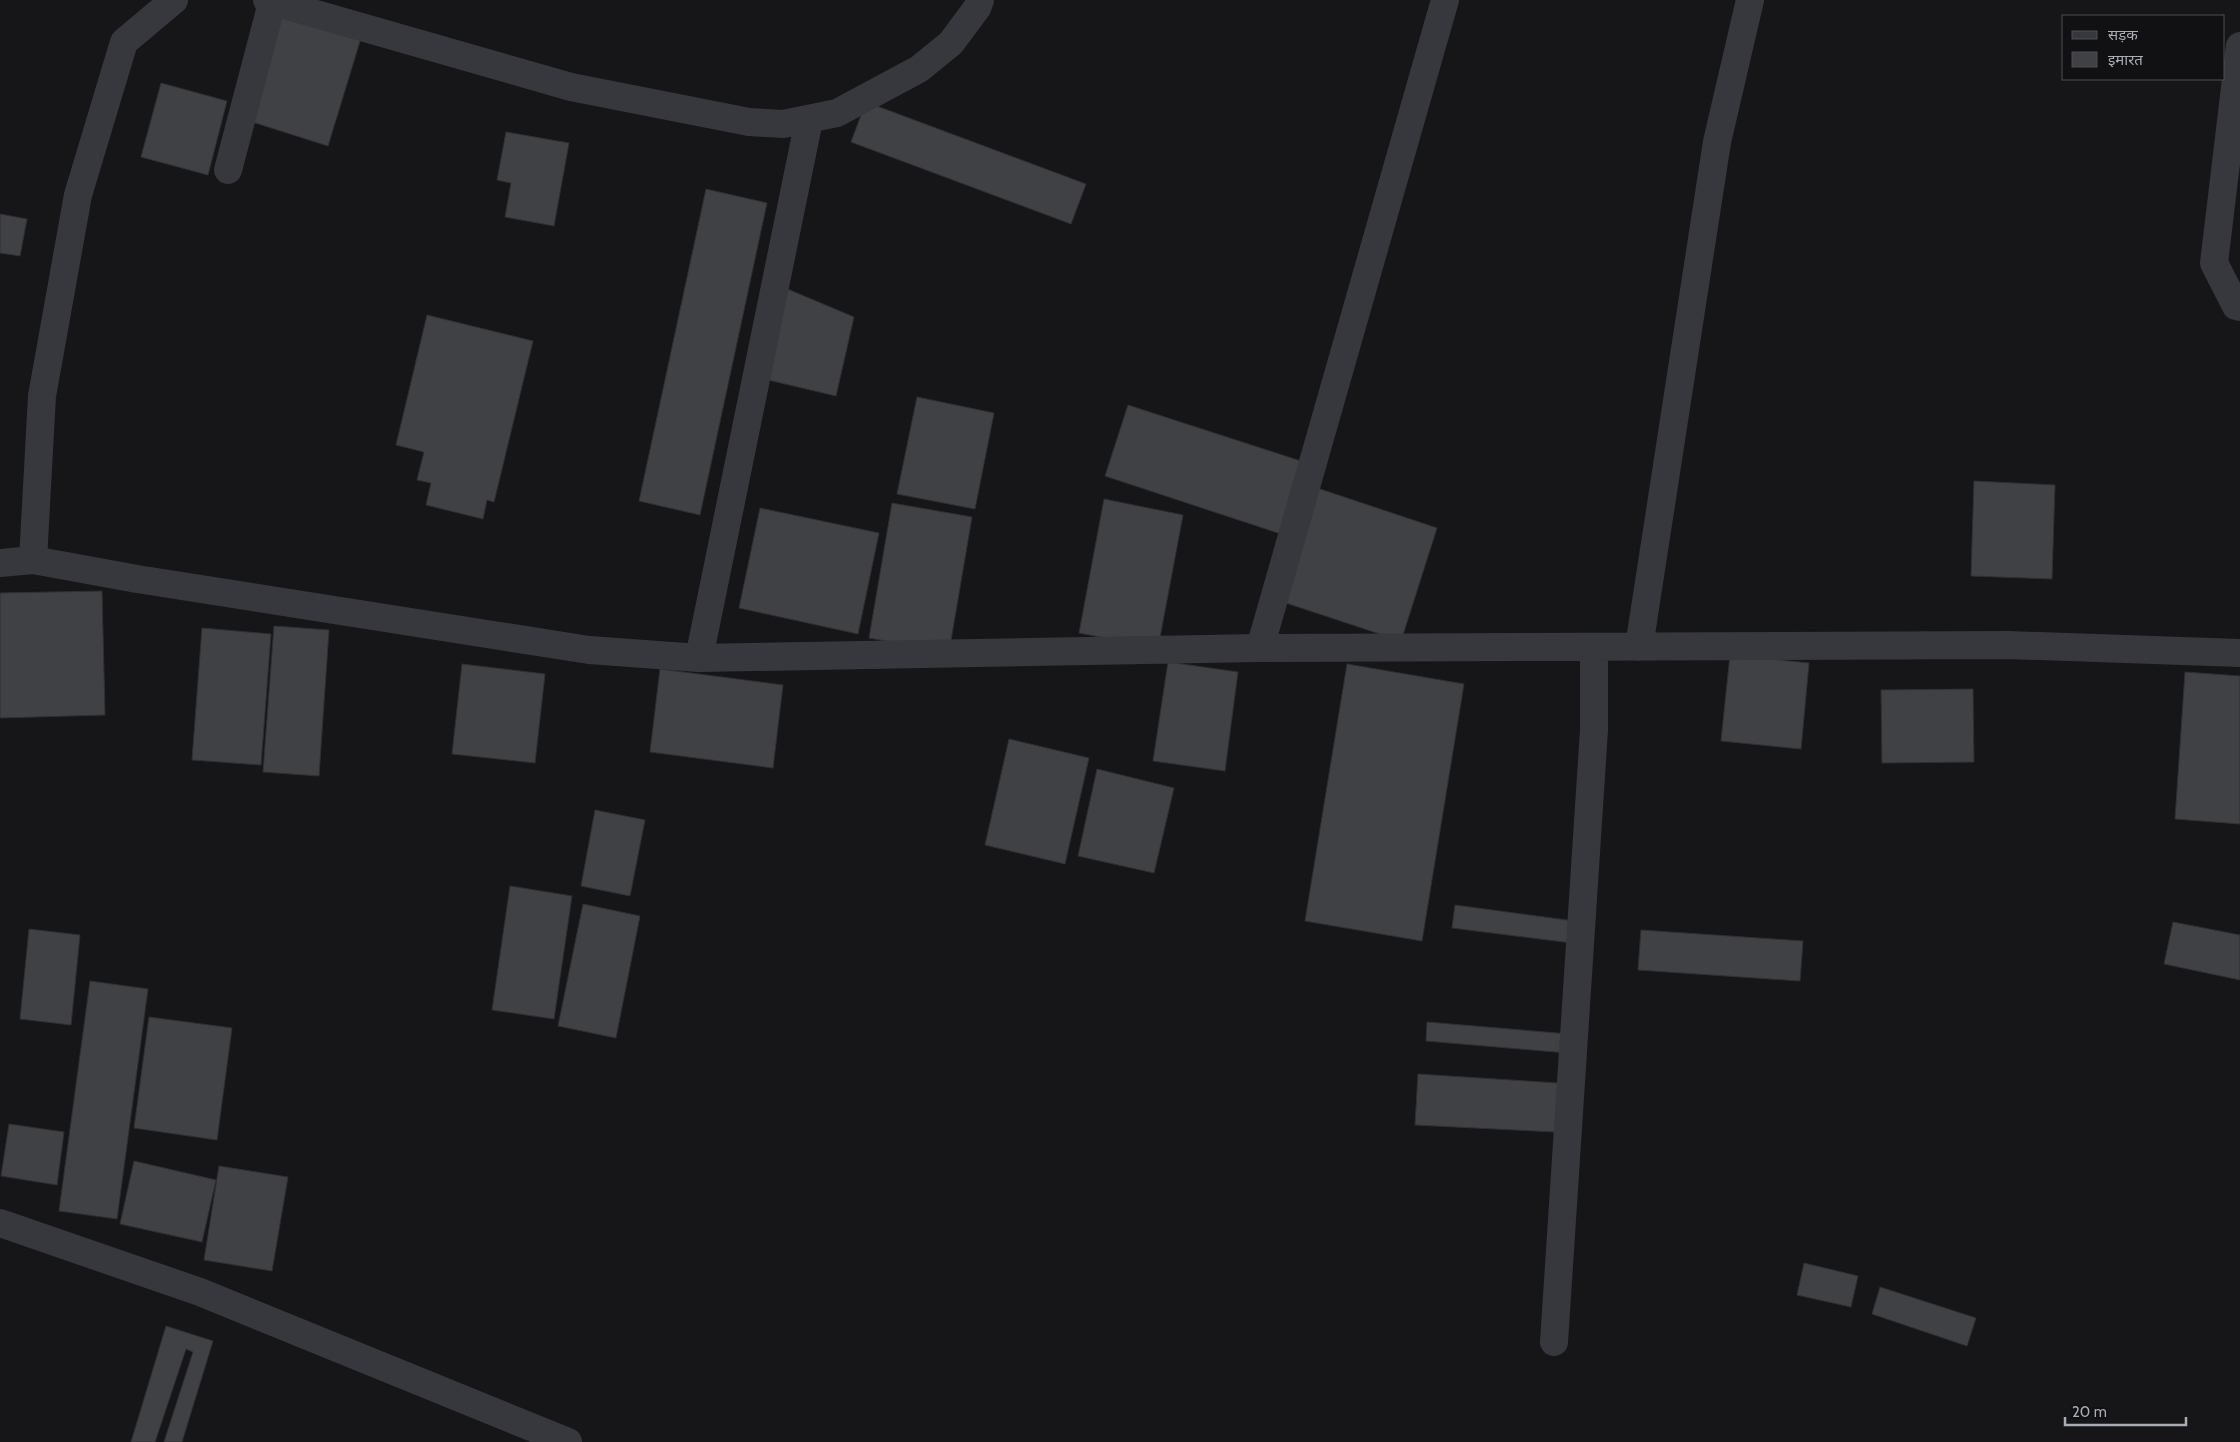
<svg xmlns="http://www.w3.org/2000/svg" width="2240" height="1442" viewBox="0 0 2240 1442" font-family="Cabin,'Noto Sans Devanagari',sans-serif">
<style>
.building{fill:#404145;stroke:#303034}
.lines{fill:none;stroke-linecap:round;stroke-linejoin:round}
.minor{stroke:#37383d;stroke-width:28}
</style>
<rect width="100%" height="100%" fill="#161618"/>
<path class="building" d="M 280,12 L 361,38 L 328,146 L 246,120 Z
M 161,83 L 227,101 L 208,175 L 141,157 Z
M 866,102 L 1086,184 L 1071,224 L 851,142 Z
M 506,132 L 569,143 L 554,226 L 505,217 L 511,183 L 497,180 Z
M 706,189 L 767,203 L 700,515 L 639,501 Z
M 0,214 L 27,219 L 20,256 L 0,253 Z
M 785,288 L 854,317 L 836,396 L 764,379 Z
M 427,315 L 533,341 L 494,502 L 487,500 L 483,519 L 426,505 L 431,483 L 417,480 L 424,452 L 396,445 Z
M 917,397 L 994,413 L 975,509 L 897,494 Z
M 1128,405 L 1307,463 L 1284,535 L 1105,476 Z
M 1974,481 L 2055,485 L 2052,579 L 1971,576 Z
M 1317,488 L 1437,528 L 1401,641 L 1280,601 Z
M 1104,499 L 1183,515 L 1158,648 L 1079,633 Z
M 892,503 L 972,517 L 949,652 L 869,638 Z
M 760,508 L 879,533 L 858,634 L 739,608 Z
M 102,591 L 105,715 L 0,718 L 0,593 Z
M 274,626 L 329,630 L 319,776 L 263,772 Z
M 202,628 L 271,634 L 261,765 L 192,760 Z
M 1730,655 L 1809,663 L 1801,749 L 1721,741 Z
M 1168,662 L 1238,672 L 1225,771 L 1153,761 Z
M 462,664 L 545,674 L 535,763 L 452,754 Z
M 1347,664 L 1464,684 L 1422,941 L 1305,921 Z
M 660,669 L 783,685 L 773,768 L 650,752 Z
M 2185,672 L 2240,676 L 2240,824 L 2175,819 Z
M 1973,689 L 1974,762 L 1882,763 L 1881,690 Z
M 1009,739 L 1089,758 L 1065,864 L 985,845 Z
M 1097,769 L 1174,788 L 1154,873 L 1078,856 Z
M 595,810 L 645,820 L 630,896 L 581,886 Z
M 510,886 L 572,896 L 554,1019 L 492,1010 Z
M 583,904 L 640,916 L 616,1038 L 558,1026 Z
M 1455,905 L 1574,921 L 1572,943 L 1452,928 Z
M 2173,922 L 2240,935 L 2240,980 L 2164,964 Z
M 29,929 L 80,935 L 71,1025 L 20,1019 Z
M 1641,930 L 1803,941 L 1800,981 L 1638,970 Z
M 90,981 L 148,989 L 117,1219 L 59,1211 Z
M 149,1017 L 232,1028 L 217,1140 L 134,1128 Z
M 1427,1022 L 1569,1034 L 1567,1053 L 1426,1041 Z
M 1418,1074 L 1558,1083 L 1555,1132 L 1415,1125 Z
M 9,1124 L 64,1132 L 57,1185 L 1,1176 Z
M 134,1161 L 216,1180 L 202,1242 L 120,1224 Z
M 219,1166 L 288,1177 L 272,1271 L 204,1260 Z
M 1804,1263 L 1858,1276 L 1851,1307 L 1797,1295 Z
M 1880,1287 L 1976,1318 L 1967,1346 L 1872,1314 Z
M 166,1326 L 213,1341 L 182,1442 L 164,1442 L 193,1352 L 186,1349 L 155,1442 L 131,1442 Z"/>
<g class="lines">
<path class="minor" d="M 267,0 L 571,87 L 749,122 L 783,124 L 837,113 L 919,69 L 951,43 L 977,8 L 980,0
M 2240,46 L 2214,263 L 2236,306 L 2240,307
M 228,170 L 272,3
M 33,560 L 42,396 L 78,195 L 124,42 L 174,0
M 0,563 L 33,560 L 137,579 L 589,650 L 699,658 L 1260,648 L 2008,645 L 2240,653
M 1639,647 L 1717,142 L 1750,0
M 1260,648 L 1445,0
M 699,658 L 809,120
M 0,1223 L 200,1292 L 568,1442
M 1554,1342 L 1594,730 L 1594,647"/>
</g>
<rect x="2062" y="15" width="162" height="65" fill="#111113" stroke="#4d4f55"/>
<rect x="2072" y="31" width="25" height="8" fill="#37383d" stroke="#4d4f55"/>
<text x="2108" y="40" font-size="15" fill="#a8adb8">सड़क</text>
<rect x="2072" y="52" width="25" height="15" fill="#404145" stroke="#4d4f55"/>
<text x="2108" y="65" font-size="15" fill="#a8adb8">इमारत</text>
<path d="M2065 1417v8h121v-8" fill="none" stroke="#a8adb8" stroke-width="2.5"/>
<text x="2072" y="1417" font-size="15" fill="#a8adb8" stroke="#111113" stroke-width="4" paint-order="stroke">20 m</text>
</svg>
